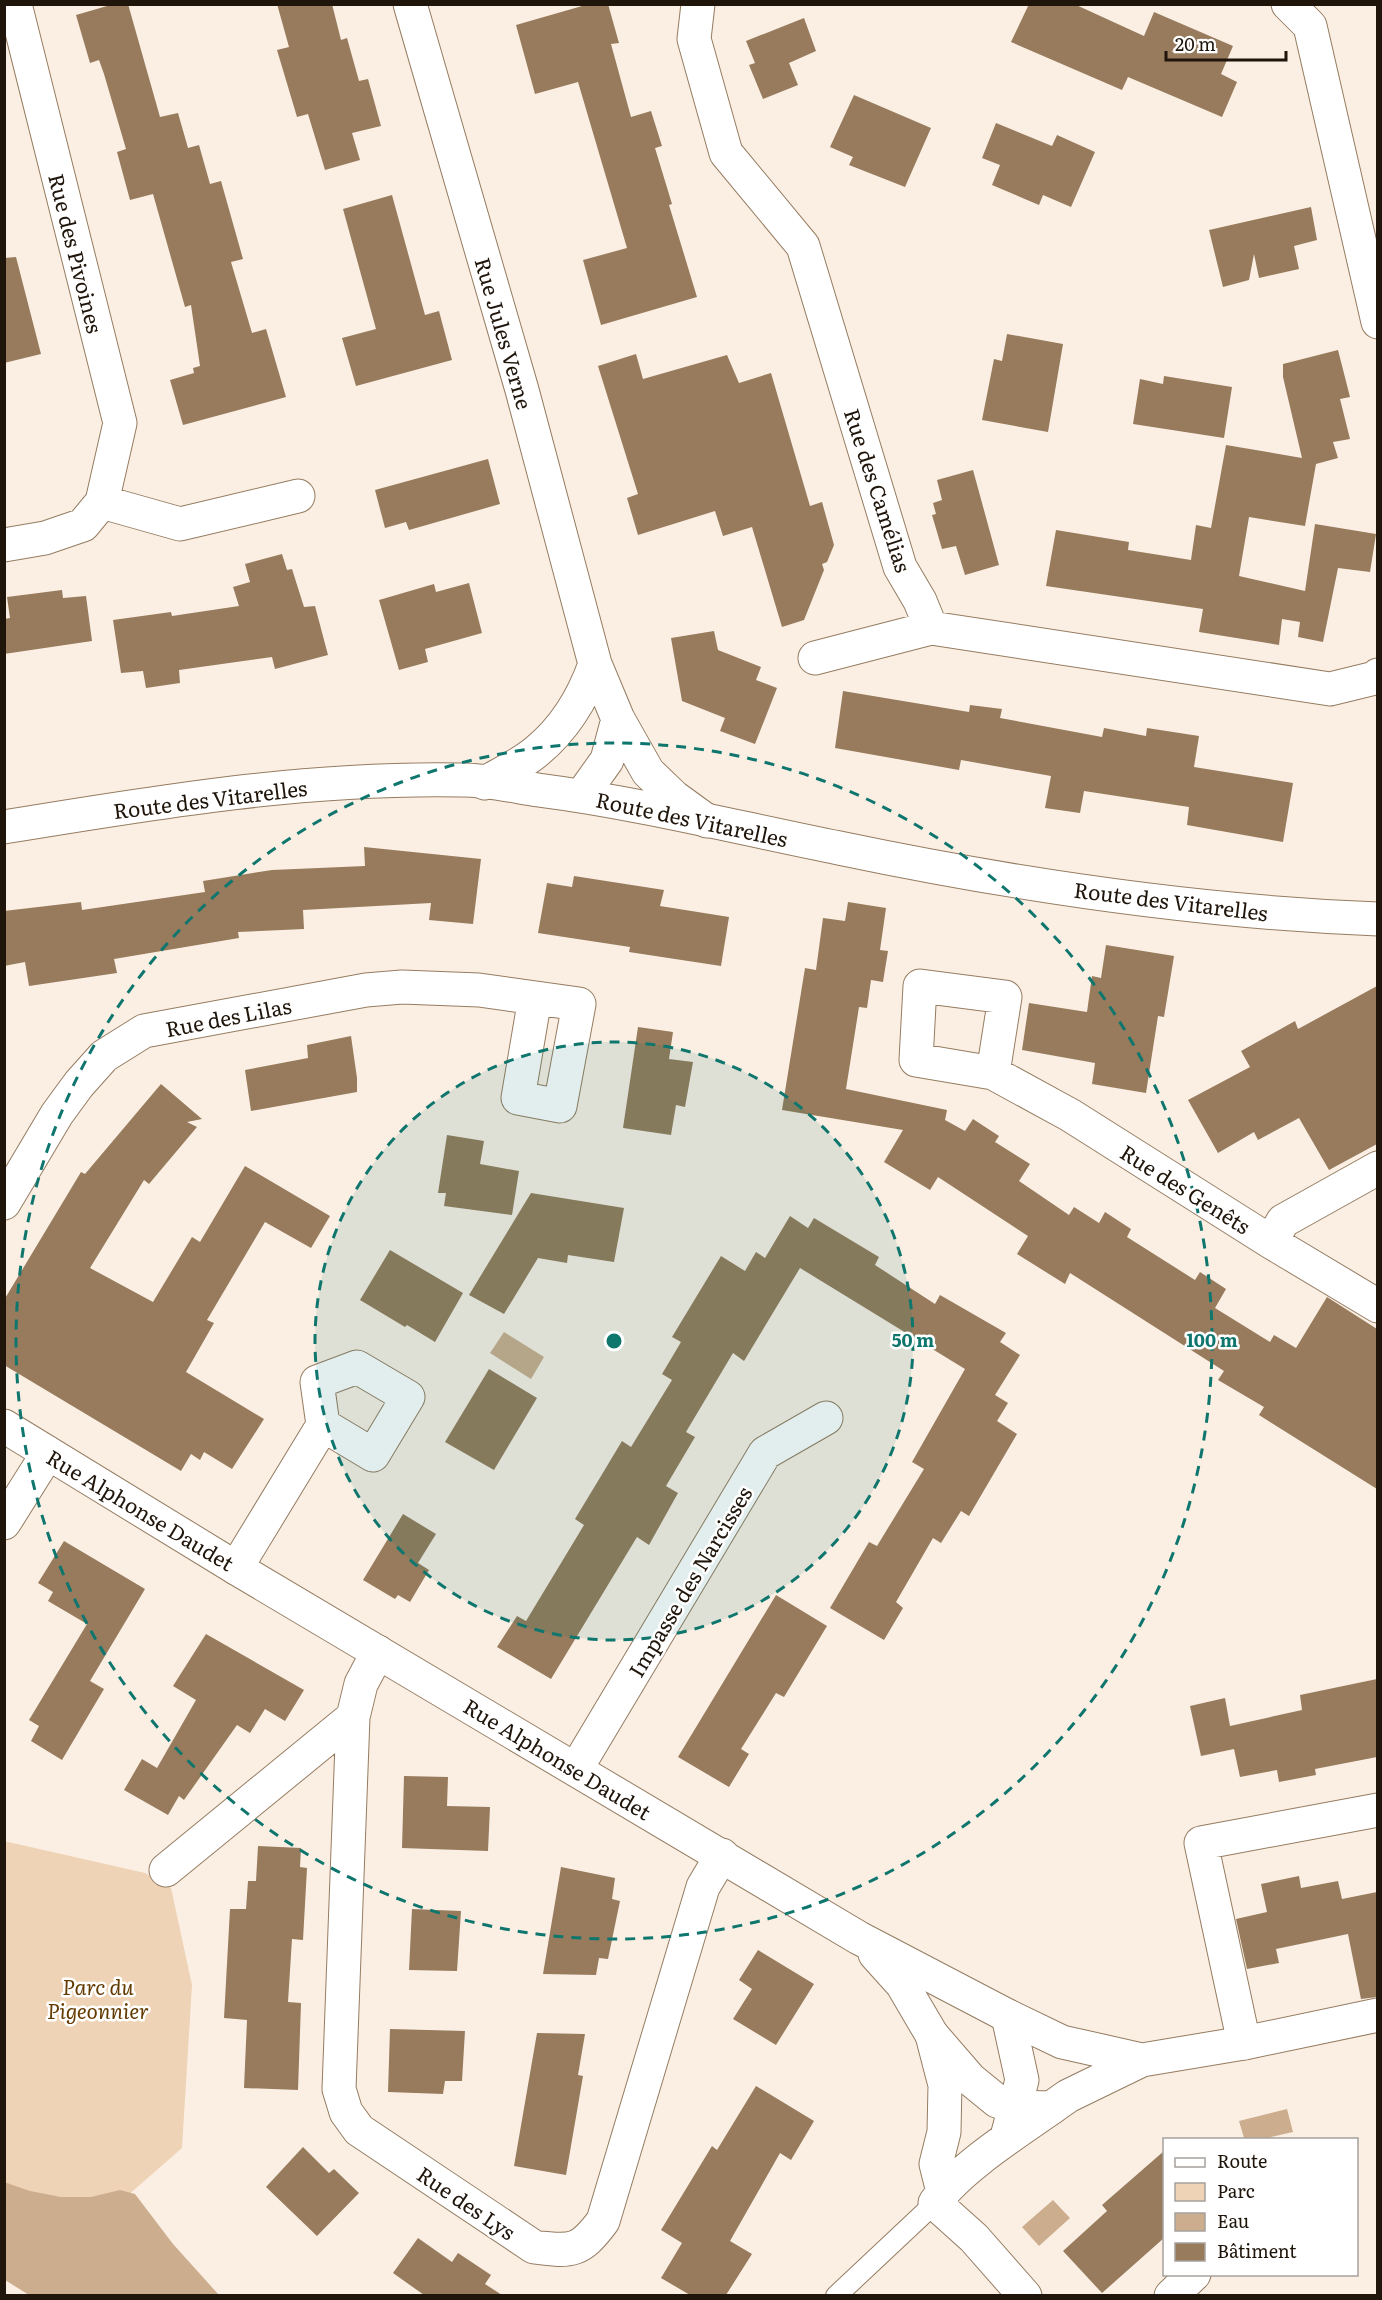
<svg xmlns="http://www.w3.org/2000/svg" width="1382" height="2300" viewBox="0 0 1382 2300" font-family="Literata,serif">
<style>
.green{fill:#eed3b6}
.water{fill:#ccae8e}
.building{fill:#977b5c}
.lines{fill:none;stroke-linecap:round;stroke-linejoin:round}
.service-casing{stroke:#957c61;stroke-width:22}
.minor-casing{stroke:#957c61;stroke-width:35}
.tertiary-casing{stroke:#957c61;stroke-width:35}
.secondary-casing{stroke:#957c61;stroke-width:35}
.service{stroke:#fff;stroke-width:20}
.minor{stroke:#fff;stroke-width:33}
.tertiary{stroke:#fff;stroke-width:33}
.secondary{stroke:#fff;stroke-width:33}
.ring{fill:none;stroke:#0f766e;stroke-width:3;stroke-dasharray:10 8}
.labels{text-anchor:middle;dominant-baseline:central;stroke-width:5;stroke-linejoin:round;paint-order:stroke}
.street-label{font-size:21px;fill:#1f150b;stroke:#fff}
.park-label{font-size:21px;font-style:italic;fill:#633b00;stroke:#fff}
.centre{fill:#0f766e;stroke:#fff;stroke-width:3}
.ring-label{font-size:18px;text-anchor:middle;font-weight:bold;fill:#0f766e;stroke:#fff;stroke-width:5;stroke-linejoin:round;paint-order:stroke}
</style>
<rect width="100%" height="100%" fill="#fbefe4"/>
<path class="green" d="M 4,1841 L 145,1873 L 171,1888 L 192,1985 L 182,2148 L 95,2224 L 5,2190 Z"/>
<path class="water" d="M 504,1332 L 544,1357 L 531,1379 L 490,1353 Z
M 1287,2109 L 1293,2132 L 1263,2139 L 1239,2139 L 1244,2138 L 1239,2121 Z
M 4,2182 L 30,2191 L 61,2197 L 91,2197 L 120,2190 L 135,2194 L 173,2244 L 219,2295 L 29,2295 L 5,2280 Z
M 1053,2200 L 1070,2218 L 1039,2246 L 1022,2227 Z"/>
<path class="building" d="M 114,4 L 128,4 L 160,117 L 178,113 L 188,148 L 199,145 L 210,184 L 221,181 L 243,259 L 231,262 L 252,333 L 266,329 L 286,397 L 183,425 L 170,380 L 194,373 L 193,368 L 200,366 L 191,305 L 185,307 L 153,194 L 130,200 L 117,152 L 126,149 L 104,74 L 99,60 L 90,63 L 76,15 Z
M 277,4 L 332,4 L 341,40 L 347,38 L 359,81 L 368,79 L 381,126 L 352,133 L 360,160 L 325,170 L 308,114 L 297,117 L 277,50 L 289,47 Z
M 589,4 L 608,4 L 619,43 L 611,44 L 631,117 L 651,111 L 662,146 L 655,148 L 672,204 L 669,205 L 697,297 L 601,325 L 583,260 L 627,248 L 578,82 L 535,94 L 516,25 Z
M 1029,4 L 1074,4 L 1144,36 L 1154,12 L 1233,46 L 1221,74 L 1237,82 L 1222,117 L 1128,77 L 1122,90 L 1011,42 Z
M 804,18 L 816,51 L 789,63 L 798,85 L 763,99 L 749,65 L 755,63 L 746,41 Z
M 854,95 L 931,128 L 905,187 L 849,165 L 853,157 L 830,147 Z
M 996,123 L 1052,146 L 1057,135 L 1095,152 L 1071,207 L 1043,195 L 1039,205 L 992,185 L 1000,165 L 982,158 Z
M 392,195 L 425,315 L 439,311 L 452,360 L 356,386 L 342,338 L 376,329 L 343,209 Z
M 1311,207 L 1317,240 L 1294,246 L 1299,269 L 1259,278 L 1254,254 L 1249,280 L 1223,287 L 1209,230 Z
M 16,257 L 41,354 L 4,363 L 4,258 Z
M 1007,334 L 1063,344 L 1048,432 L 982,420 L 994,359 L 1002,361 Z
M 1338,350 L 1350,397 L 1340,399 L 1350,439 L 1333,442 L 1338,458 L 1316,464 L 1305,526 L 1249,517 L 1239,576 L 1305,591 L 1315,524 L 1376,534 L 1370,572 L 1338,568 L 1323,642 L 1298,637 L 1300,622 L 1282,619 L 1279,645 L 1199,632 L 1203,609 L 1046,586 L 1056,530 L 1129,542 L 1128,550 L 1191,560 L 1196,525 L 1211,528 L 1226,445 L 1302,458 L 1283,377 L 1283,364 Z
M 636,354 L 643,379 L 727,355 L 739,383 L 771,373 L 810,506 L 822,502 L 834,545 L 827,562 L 822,564 L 824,570 L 804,620 L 782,627 L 752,527 L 723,536 L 715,511 L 638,535 L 627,498 L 638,494 L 598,366 Z
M 1164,376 L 1232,387 L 1224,438 L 1133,424 L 1140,379 L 1163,384 Z
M 488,459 L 500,504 L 409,530 L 406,522 L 385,528 L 375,490 Z
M 973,470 L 999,565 L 965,575 L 956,546 L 942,549 L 932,515 L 936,514 L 933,503 L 942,500 L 937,480 Z
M 282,554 L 287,570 L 292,569 L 304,607 L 315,606 L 328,655 L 275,669 L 272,657 L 179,670 L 180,683 L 146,688 L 143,671 L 121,673 L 113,620 L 171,612 L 172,616 L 239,606 L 233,587 L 250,582 L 245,564 Z
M 469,583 L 482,633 L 425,649 L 428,662 L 399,670 L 379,600 L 434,584 L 436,592 Z
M 62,590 L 63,598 L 86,596 L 92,641 L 4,654 L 4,619 L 10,618 L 7,597 Z
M 714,631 L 718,650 L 761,667 L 756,680 L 777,688 L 755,744 L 720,731 L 725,718 L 682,701 L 671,638 Z
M 843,691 L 969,712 L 970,705 L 1002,709 L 1000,718 L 1102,737 L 1104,728 L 1146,736 L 1147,728 L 1199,736 L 1194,767 L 1293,783 L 1283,842 L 1187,825 L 1189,807 L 1084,791 L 1080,813 L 1045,808 L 1051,776 L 961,760 L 959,770 L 835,748 Z
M 364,847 L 481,859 L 473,924 L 429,920 L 431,903 L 303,910 L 304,929 L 238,932 L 239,938 L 114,959 L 117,973 L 29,986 L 25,962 L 4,966 L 4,911 L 81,902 L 82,910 L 205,892 L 203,881 L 272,870 L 365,866 Z
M 574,876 L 664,890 L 660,906 L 729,917 L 721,966 L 629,952 L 630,947 L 538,933 L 547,883 L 572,887 Z
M 848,902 L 886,908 L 880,950 L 888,951 L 883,982 L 871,980 L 867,1008 L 859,1007 L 846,1089 L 947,1110 L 945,1120 L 965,1131 L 973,1119 L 999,1136 L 995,1142 L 1030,1164 L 1019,1181 L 1069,1215 L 1074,1207 L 1099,1223 L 1105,1212 L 1131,1229 L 1127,1237 L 1195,1280 L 1200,1272 L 1226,1289 L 1215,1308 L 1270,1342 L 1274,1335 L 1296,1348 L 1327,1297 L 1377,1329 L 1377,1489 L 1259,1415 L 1264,1407 L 1218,1380 L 1224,1371 L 1070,1273 L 1065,1284 L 1017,1254 L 1028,1236 L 938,1177 L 930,1190 L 884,1162 L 903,1130 L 782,1110 L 805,968 L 816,970 L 823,918 L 845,921 Z
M 1106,945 L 1174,956 L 1164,1017 L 1158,1016 L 1146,1093 L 1092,1084 L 1095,1063 L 1022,1050 L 1029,1003 L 1087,1012 L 1092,976 L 1101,978 Z
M 1377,986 L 1377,1144 L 1329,1170 L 1299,1118 L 1258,1140 L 1254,1132 L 1218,1153 L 1188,1100 L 1250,1067 L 1241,1051 L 1295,1021 L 1298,1029 Z
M 638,1027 L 673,1032 L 669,1059 L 693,1062 L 685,1107 L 676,1105 L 671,1135 L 623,1128 Z
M 351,1036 L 357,1078 L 357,1092 L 251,1111 L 245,1070 L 308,1058 L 307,1045 Z
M 161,1084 L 202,1119 L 187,1122 L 197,1127 L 149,1184 L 144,1180 L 90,1268 L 153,1302 L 192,1237 L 200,1242 L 245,1166 L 330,1216 L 311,1248 L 265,1222 L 207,1320 L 214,1323 L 186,1372 L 264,1419 L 232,1469 L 204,1452 L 200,1460 L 191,1454 L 181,1471 L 4,1365 L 4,1300 L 81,1172 L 85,1174 Z
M 447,1135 L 484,1141 L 480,1164 L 519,1171 L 512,1215 L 444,1206 L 446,1193 L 438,1193 Z
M 531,1193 L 624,1208 L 614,1262 L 568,1255 L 567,1263 L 538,1258 L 504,1314 L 469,1295 Z
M 790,1216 L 808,1228 L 814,1218 L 879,1257 L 875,1265 L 935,1304 L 940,1295 L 1006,1333 L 1000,1342 L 1020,1355 L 995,1395 L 1008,1403 L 997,1421 L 1017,1434 L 969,1516 L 961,1511 L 941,1543 L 933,1538 L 896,1602 L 903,1608 L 884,1640 L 830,1608 L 869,1542 L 877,1546 L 924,1469 L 912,1462 L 965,1369 L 800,1268 L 744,1361 L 733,1353 L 686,1432 L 695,1437 L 666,1486 L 678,1493 L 649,1545 L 637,1537 L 551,1679 L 497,1647 L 517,1616 L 526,1621 L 584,1525 L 575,1519 L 598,1481 L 622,1441 L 631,1447 L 672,1380 L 662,1374 L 681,1342 L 672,1337 L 721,1256 L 745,1271 L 756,1252 L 765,1258 Z
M 390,1250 L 463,1293 L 435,1342 L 407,1325 L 405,1327 L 360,1300 Z
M 489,1369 L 537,1398 L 494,1470 L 445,1442 Z
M 403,1514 L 436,1534 L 418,1563 L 429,1570 L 410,1602 L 398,1595 L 395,1599 L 363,1580 Z
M 64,1541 L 145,1589 L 90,1681 L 104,1689 L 62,1760 L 31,1741 L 39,1726 L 29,1720 L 87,1624 L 48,1601 L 53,1592 L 38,1583 Z
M 776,1595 L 827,1626 L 784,1697 L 776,1693 L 741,1749 L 749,1754 L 729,1787 L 678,1757 Z
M 206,1634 L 304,1690 L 285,1721 L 265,1709 L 250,1733 L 237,1725 L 184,1800 L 179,1796 L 168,1815 L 124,1790 L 142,1759 L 157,1768 L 196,1700 L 173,1686 Z
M 1377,1679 L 1377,1757 L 1315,1769 L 1316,1775 L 1279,1782 L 1277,1770 L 1240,1777 L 1234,1749 L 1201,1756 L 1190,1706 L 1225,1698 L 1230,1726 L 1302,1710 L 1300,1695 Z
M 404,1776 L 448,1777 L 447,1806 L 490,1807 L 488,1851 L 402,1848 Z
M 258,1846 L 301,1848 L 300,1867 L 307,1868 L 303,1940 L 292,1939 L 288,2002 L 301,2003 L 298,2090 L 244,2088 L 247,2020 L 224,2018 L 230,1909 L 246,1909 L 248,1881 L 256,1881 Z
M 561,1867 L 615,1878 L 612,1899 L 620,1901 L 608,1959 L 599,1958 L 596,1975 L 543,1974 Z
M 1299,1876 L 1301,1888 L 1338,1881 L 1342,1899 L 1377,1892 L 1377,1997 L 1361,1999 L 1348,1934 L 1276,1949 L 1279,1963 L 1247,1969 L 1236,1919 L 1267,1912 L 1261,1884 Z
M 412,1909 L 461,1911 L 457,1971 L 409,1970 Z
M 758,1950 L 814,1984 L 776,2045 L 733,2019 L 752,1989 L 739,1980 Z
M 390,2029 L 465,2031 L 462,2081 L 445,2081 L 443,2094 L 388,2092 Z
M 537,2033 L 585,2034 L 578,2075 L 583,2076 L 566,2175 L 514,2166 Z
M 756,2086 L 814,2121 L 791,2160 L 780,2153 L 730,2241 L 752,2254 L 726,2295 L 690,2295 L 661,2278 L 682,2243 L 661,2230 L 712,2146 L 717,2150 Z
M 303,2147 L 329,2173 L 334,2169 L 359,2193 L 317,2236 L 266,2187 Z
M 1164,2151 L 1164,2238 L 1102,2293 L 1063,2251 L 1107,2211 L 1102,2205 Z
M 418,2238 L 452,2262 L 458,2253 L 491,2275 L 485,2284 L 502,2295 L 424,2295 L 393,2273 Z"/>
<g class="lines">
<defs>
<path id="service" d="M 836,2296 L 935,2203"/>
<path id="minor" d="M 15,4 L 120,423 L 102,502
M 410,4 L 522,390 L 595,664 L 618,719 L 607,760 L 582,795
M 698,4 L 694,39 L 726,153 L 803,246 L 900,567 L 920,601 L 931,628 L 1330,689 L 1375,678 L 1378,675
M 1288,4 L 1310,26 L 1378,322
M 4,545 L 45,538 L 83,525 L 102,502 L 180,524 L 298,496
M 815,658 L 931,628
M 618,719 L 648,772 L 674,797 L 707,821
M 485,783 C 502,773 522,764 537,751 C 565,728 583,698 595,664
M 993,1073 L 1005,997 L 920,986 L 916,1060 L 993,1073 L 1070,1115 L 1271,1242 L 1378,1306
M 4,1203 L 57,1114 L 79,1084 L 104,1056 L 144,1031 L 366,990 L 402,987 L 479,990 L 579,1004 L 560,1106 L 518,1098 L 535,998
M 1271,1242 L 1283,1221 L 1378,1168
M 4,1523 L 48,1453
M 236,1568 L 323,1425 L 317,1382 L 357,1367 L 408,1397 L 373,1455 L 323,1425
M 378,1652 L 361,1684 L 353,1717 L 339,2089 L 346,2112 L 359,2130 L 534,2247 C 572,2252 580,2252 603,2221 L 703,1887 L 722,1855
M 576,1769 L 765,1453 L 826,1418
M 166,1870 L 353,1717
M 1008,2016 L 1022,2080 L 1008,2133
M 932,2035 L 945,2085 L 944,2132 L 936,2164 L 943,2192
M 1244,2043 L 1201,1843 L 1378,1810
M 1025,2296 L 974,2238 L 935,2203 C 957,2170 1017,2132 1051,2108
M 1171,2296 L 1194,2274"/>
<path id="tertiary" d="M 4,1426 L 236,1568 L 859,1938 L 1008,2016 L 1062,2042 L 1142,2060
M 875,1954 L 902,1984 L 932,2035 L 970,2079 L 997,2101 L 1015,2107 L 1051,2108 L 1068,2096 L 1142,2060 L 1244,2043 L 1378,2015"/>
<path id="secondary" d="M 4,827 C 156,802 307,777 462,780 C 487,780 513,786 538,790 C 639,803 739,828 839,848 C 1016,885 1197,912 1378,919"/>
</defs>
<use href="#service" class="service-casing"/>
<use href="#minor" class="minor-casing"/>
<use href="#tertiary" class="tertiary-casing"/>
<use href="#secondary" class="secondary-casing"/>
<use href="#service" class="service"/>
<use href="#minor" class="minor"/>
<use href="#tertiary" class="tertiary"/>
<use href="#secondary" class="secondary"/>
</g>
<circle cx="614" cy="1341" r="299" fill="#0f766e" fill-opacity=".12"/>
<g class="ring">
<circle cx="614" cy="1341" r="299"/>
<circle cx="614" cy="1341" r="598"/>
</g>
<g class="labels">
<g class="street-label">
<text transform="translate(77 253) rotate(76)">Rue des Pivoines</text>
<text transform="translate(505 333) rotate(74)">Rue Jules Verne</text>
<text transform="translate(879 490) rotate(72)">Rue des Camélias</text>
<text transform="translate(210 798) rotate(-7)">Route des Vitarelles</text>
<text transform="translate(692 818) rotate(12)">Route des Vitarelles</text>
<text transform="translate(1171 900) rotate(7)">Route des Vitarelles</text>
<text transform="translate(228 1016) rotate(-11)">Rue des Lilas</text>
<text transform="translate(1186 1188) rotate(32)">Rue des Genêts</text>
<text transform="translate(141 1509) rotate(31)">Rue Alphonse Daudet</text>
<text transform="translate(689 1581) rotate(-59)">Impasse des Narcisses</text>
<text transform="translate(558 1758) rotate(31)">Rue Alphonse Daudet</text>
<text transform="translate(467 2202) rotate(34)">Rue des Lys</text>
</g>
<g class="park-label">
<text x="98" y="1985">Parc du<tspan x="98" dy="24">Pigeonnier</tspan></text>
</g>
</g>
<circle cx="614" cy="1341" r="9" class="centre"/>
<g class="ring-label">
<text x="913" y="1347">50 m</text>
<text x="1212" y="1347">100 m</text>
</g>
<rect width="1382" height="2300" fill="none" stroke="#1f150b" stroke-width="12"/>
<rect x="1163" y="2138" width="195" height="138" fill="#ffffff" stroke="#a5a19d" stroke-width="1.5"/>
<rect x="1175" y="2158" width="30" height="9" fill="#ffffff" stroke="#a5a19d" stroke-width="1.5"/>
<text x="1217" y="2168" font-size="18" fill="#1f150b">Route</text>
<rect x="1175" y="2183" width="30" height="18" fill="#eed3b6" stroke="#a5a19d" stroke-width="1.5"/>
<text x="1217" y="2198" font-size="18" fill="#1f150b">Parc</text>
<rect x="1175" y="2213" width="30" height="18" fill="#ccae8e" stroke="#a5a19d" stroke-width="1.5"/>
<text x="1217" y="2228" font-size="18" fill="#1f150b">Eau</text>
<rect x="1175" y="2243" width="30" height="18" fill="#977b5c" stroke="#a5a19d" stroke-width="1.5"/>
<text x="1217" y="2258" font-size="18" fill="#1f150b">Bâtiment</text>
<path d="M1166 51v9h120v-9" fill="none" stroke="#1f150b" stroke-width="3"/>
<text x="1175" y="51" font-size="18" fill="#1f150b" stroke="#ffffff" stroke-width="4.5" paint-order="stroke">20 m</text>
</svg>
